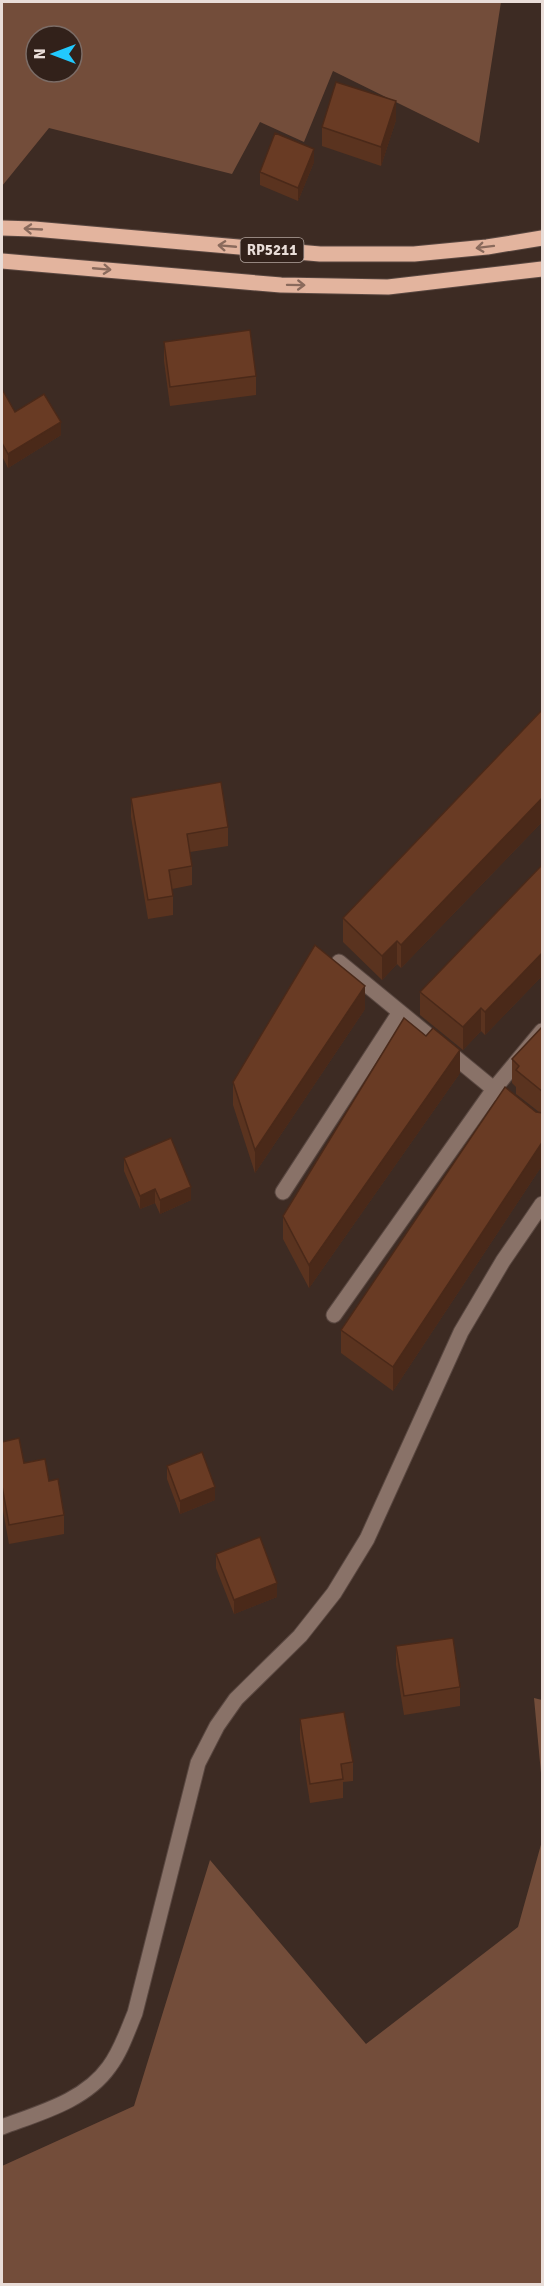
<svg xmlns="http://www.w3.org/2000/svg" width="544" height="2286" viewBox="0 0 544 2286" font-family="Signika,sans-serif">
<style>
.green{fill:#734d3a;fill-rule:evenodd}
.lines{fill:none;stroke-linecap:round;stroke-linejoin:round}
.minor-casing{stroke:#594740;stroke-width:17}
.major-casing{stroke:#594740;stroke-width:17}
.minor{stroke:#897268;stroke-width:15}
.major{stroke:#e3b49e;stroke-width:15}
.wall{fill:#5a331f}
.shaded-wall{fill:#4a2919}
.building{fill:#693b24;stroke:#4a2919;stroke-width:1.5}
.oneway{stroke:#8a6a5c}
.labels{text-anchor:middle;dominant-baseline:central;stroke-width:4.5;stroke-linejoin:round;paint-order:stroke}
.shield{fill:#32211a;stroke:#b2a59f;stroke-width:1.5}
.shield-label{font-size:15px;font-weight:bold;fill:#e9ddd8}
</style>
<rect width="100%" height="100%" fill="#3d2b23"/>
<path class="green" d="M 2,2 L 501,2 L 479,143 L 333,71 L 304,142 L 260,122 L 232,174 L 49,128 L 2,186 ZM 36,36 L 72,36 L 72,72 L 36,72 Z
M 534,1698 L 542,1700 L 542,1784 Z
M 542,1841 L 542,2284 L 2,2284 L 2,2166 L 134,2106 L 210,1860 L 366,2044 L 518,1927 Z"/>
<g class="lines">
<defs>
<path id="minor" d="M 339,962 L 501,1095
M 283,1192 L 400,1012
M 334,1315 L 494,1089 L 542,1031
M 2,2127 C 39,2113 85,2101 109,2067 C 121,2051 127,2032 135,2013 L 198,1763 L 217,1726 L 236,1699 L 300,1636 L 334,1593 L 367,1539 L 461,1332 L 503,1261 L 542,1204"/>
<path id="major" d="M 2,228 L 34,229 L 320,254 L 414,254 L 487,247 L 542,238
M 2,261 L 281,285 L 388,287 L 542,269"/>
</defs>
<use href="#minor" class="minor-casing"/>
<use href="#major" class="major-casing"/>
<use href="#minor" class="minor"/>
<use href="#major" class="major"/>
</g>
<path class="wall" d="M 396,120 L 381,166 L 322,146 L 322,127 Z
M 314,162 L 298,201 L 260,185 L 260,172 Z
M 164,342 L 256,376 L 256,395 L 170,406 L 164,361 Z
M 2,389 L 15,412 L 61,435 L 8,468 L 2,456 Z
M 543,709 L 543,821 L 401,968 L 397,964 L 382,980 L 343,942 L 343,918 Z
M 131,798 L 228,827 L 228,846 L 190,852 L 192,866 L 192,885 L 172,889 L 173,896 L 173,915 L 148,919 L 131,817 Z
M 543,864 L 543,975 L 485,1035 L 481,1031 L 463,1050 L 420,1015 L 420,992 Z
M 365,1009 L 255,1173 L 233,1105 L 233,1082 Z
M 543,1026 L 543,1164 L 393,1391 L 341,1353 L 341,1330 L 536,1112 L 539,1112 L 516,1094 L 516,1087 L 512,1083 L 512,1059 Z
M 460,1073 L 309,1288 L 283,1239 L 283,1216 Z
M 124,1158 L 191,1200 L 160,1214 L 155,1203 L 140,1209 L 124,1171 Z
M 2,1442 L 24,1463 L 49,1481 L 64,1515 L 64,1534 L 9,1544 L 2,1505 Z
M 167,1466 L 215,1500 L 180,1514 L 167,1479 Z
M 216,1554 L 277,1597 L 234,1614 L 216,1568 Z
M 396,1646 L 460,1687 L 460,1706 L 404,1715 L 396,1665 Z
M 300,1719 L 353,1762 L 353,1781 L 343,1782 L 343,1798 L 310,1803 L 300,1739 Z"/>
<path class="shaded-wall" d="M 396,101 L 396,120 L 381,166 L 381,147 Z
M 314,149 L 314,162 L 298,201 L 298,188 Z
M 61,422 L 61,435 L 8,468 L 8,454 Z
M 543,797 L 543,821 L 401,968 L 401,945 Z
M 397,941 L 397,964 L 382,980 L 382,956 Z
M 543,952 L 543,975 L 485,1035 L 485,1012 Z
M 365,986 L 365,1009 L 255,1173 L 255,1150 Z
M 481,1008 L 481,1031 L 463,1050 L 463,1027 Z
M 460,1050 L 460,1073 L 309,1288 L 309,1265 Z
M 543,1141 L 543,1164 L 393,1391 L 393,1367 Z
M 191,1187 L 191,1200 L 160,1214 L 160,1200 Z
M 155,1189 L 155,1203 L 140,1209 L 140,1196 Z
M 215,1487 L 215,1500 L 180,1514 L 180,1501 Z
M 277,1583 L 277,1597 L 234,1614 L 234,1600 Z"/>
<path class="building" d="M 336,82 L 396,101 L 381,147 L 322,127 Z
M 275,133 L 314,149 L 298,188 L 260,172 Z
M 250,330 L 256,376 L 170,387 L 164,342 Z
M 2,389 L 15,412 L 44,394 L 61,422 L 8,454 L 2,443 Z
M 543,709 L 543,797 L 401,945 L 397,941 L 382,956 L 343,918 Z
M 221,782 L 228,827 L 187,834 L 192,866 L 169,870 L 173,896 L 148,900 L 131,798 Z
M 543,864 L 543,952 L 485,1012 L 481,1008 L 463,1027 L 420,992 Z
M 315,945 L 365,986 L 255,1150 L 233,1082 Z
M 404,1018 L 426,1036 L 433,1028 L 460,1050 L 309,1265 L 283,1216 Z
M 543,1026 L 543,1092 L 516,1070 L 519,1066 L 512,1059 Z
M 505,1087 L 536,1112 L 543,1113 L 543,1141 L 393,1367 L 341,1330 Z
M 171,1138 L 191,1187 L 160,1200 L 155,1189 L 140,1196 L 124,1158 Z
M 19,1438 L 24,1463 L 45,1459 L 49,1481 L 58,1479 L 64,1515 L 9,1525 L 2,1486 L 2,1442 Z
M 202,1452 L 215,1487 L 180,1501 L 167,1466 Z
M 260,1537 L 277,1583 L 234,1600 L 216,1554 Z
M 453,1638 L 460,1687 L 404,1696 L 396,1646 Z
M 344,1712 L 353,1762 L 341,1764 L 343,1779 L 310,1784 L 300,1719 Z"/>
<defs><path id="oneway-shaft" d="M-6 0H5M1.5-3L5.5 0L1.5 3" fill="none" stroke-width="1.6" stroke-linecap="round" stroke-linejoin="round" transform="scale(1.5)"/></defs>
<g class="oneway">
<use href="#oneway-shaft" transform="translate(33 229) rotate(-177)"/>
<use href="#oneway-shaft" transform="translate(227 246) rotate(-175)"/>
<use href="#oneway-shaft" transform="translate(485 247) rotate(173)"/>
<use href="#oneway-shaft" transform="translate(102 269) rotate(5)"/>
<use href="#oneway-shaft" transform="translate(296 285) rotate(1)"/>
</g>
<g class="labels">
<rect class="shield" x="240.5" y="238" width="63" height="24" rx="4.5"/>
<g class="shield-label">
<text x="272" y="250">RP5211</text>
</g>
</g>
<rect width="544" height="2286" fill="none" stroke="#e9ddd8" stroke-width="6"/>
<g transform="translate(54 54) rotate(270)"><circle r="28" fill="#32211a" stroke="#7b6c66" stroke-width="1.5"/>
<path d="M0-4.5L10 22L0 15L-10 22Z" fill="#22c9fd"/>
<text y="-9" font-size="16" font-weight="bold" text-anchor="middle" fill="#e9ddd8">N</text>
</g>
</svg>
